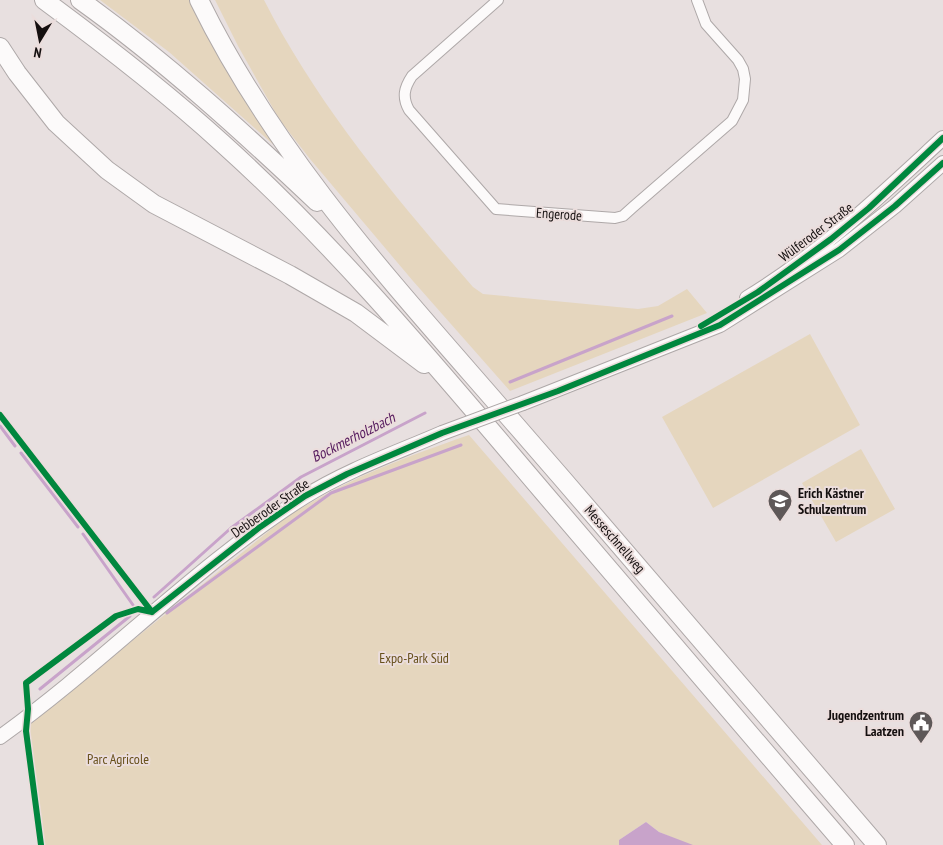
<svg xmlns="http://www.w3.org/2000/svg" width="943" height="845" viewBox="0 0 943 845" font-family="'PT Sans Narrow',sans-serif">
<style>
.green{fill:#e5d6be}
.water{fill:#c8a3ca}
.lines{fill:none;stroke-linecap:round;stroke-linejoin:round}
.stream{stroke:#c8a3ca;stroke-width:3}
.street-casing{stroke:#aea8a8;stroke-width:12}
.secondary-casing{stroke:#aea8a8;stroke-width:16}
.highway-casing{stroke:#aea8a8;stroke-width:20}
.street{stroke:#fcfafa;stroke-width:10}
.secondary{stroke:#fcfafa;stroke-width:14}
.highway{stroke:#fcfafa;stroke-width:18}
.secondary-bridge-casing{stroke:#aea8a8;stroke-width:16;stroke-linecap:butt}
.secondary-bridge{stroke:#fcfafa;stroke-width:14}
.cycleway-casing{stroke:#ebdddc;stroke-width:9}
.cycleway{stroke:#00873e;stroke-width:6}
.labels{text-anchor:middle;dominant-baseline:central;stroke-width:4;stroke-linejoin:round;paint-order:stroke}
.street-label{font-size:14px;fill:#140f0f;stroke:#ebdddc}
.poi-label{font-size:14px;font-weight:bold;fill:#140f0f;stroke:#ebdddc;text-anchor:start}
.park-label{font-size:14px;fill:#67501b;stroke:#ebdddc}
.water-label{font-size:15px;font-style:italic;fill:#54195d;stroke:#ebdddc}
</style>
<rect width="100%" height="100%" fill="#e8e0e0"/>
<path class="green" d="M 100,0 L 191,0 L 236,84 L 275,146 L 169,52 Z
M 215,0 L 264,0 C 318,106 395,197 473,287 L 483,294 L 638,309 L 658,306 L 687,289 L 707,313 L 510,391 L 413,281 L 310,159 L 279,119 L 238,46 Z
M 810,334 L 860,425 L 713,508 L 662,417 Z
M 469,435 L 822,845 L 690,845 L 659,832 L 646,822 L 619,840 L 619,845 L 41,845 L 26,726 L 284,519 C 346,479 400,459 469,435 Z
M 861,449 L 895,509 L 836,542 L 802,483 Z"/>
<path class="water" d="M 646,822 L 659,832 L 693,845 L 619,845 L 619,840 Z"/>
<g class="lines">
<path class="stream" d="M 510,382 L 672,316
M 0,426 L 15,446
M 21,453 L 78,527
M 83,534 L 133,605
M 154,597 L 231,528 L 301,477 L 425,413
M 167,613 L 331,493 L 461,445
M 40,689 L 130,616"/>
<defs>
<path id="street" d="M 498,0 L 412,76 C 404,88 402,97 409,110 L 496,209 L 615,218 L 623,216 L 633,207 L 732,121 L 743,100 L 745,79 L 743,69 L 738,60 L 706,24 L 697,0"/>
<path id="secondary" d="M 747,298 C 820,254 881,195 943,138
M 523,403 L 720,325 L 839,250 L 895,206 L 943,163
M 0,737 C 105,662 195,566 304,497 C 347,470 396,453 442,433"/>
<path id="highway" d="M 44,0 C 105,45 166,92 222,143 C 340,249 441,372 544,493 C 644,610 744,728 845,845
M 80,0 C 164,60 242,131 317,202
M 199,0 C 277,160 399,290 514,423 C 636,563 757,704 877,845
M 0,47 L 17,73 L 56,123 L 107,170 L 154,204 L 290,275 L 356,313 L 424,364"/>
</defs>
<use href="#street" class="street-casing"/>
<use href="#secondary" class="secondary-casing"/>
<use href="#highway" class="highway-casing"/>
<use href="#street" class="street"/>
<use href="#secondary" class="secondary"/>
<use href="#highway" class="highway"/>
<defs>
<path id="secondary-bridge" d="M 442,433 L 523,403"/>
</defs>
<use href="#secondary-bridge" class="secondary-bridge-casing"/>
<use href="#secondary-bridge" class="secondary-bridge"/>
<defs>
<path id="cycleway" d="M 701,326 L 758,292 L 831,239 L 869,208 L 943,138
M 0,415 L 152,612
M 152,612 L 260,527 L 305,496 L 347,474 L 442,433 L 558,391 L 720,325 L 839,250 L 895,206 L 943,163
M 41,845 L 26,731 L 28,709 L 26,683 L 116,616 L 138,609 L 152,612"/>
</defs>
<use href="#cycleway" class="cycleway-casing"/>
<use href="#cycleway" class="cycleway"/>
</g>
<defs>
<symbol id="school-pin" viewBox="-11 -11 22 30"><path d="M0 17L-7.5 6A9.5 9.5 0 1 1 7.5 6Z" fill="#5e5858" stroke="#ebdddc"/><path d="M0-5L7-2L0 1L-7-2ZM-4 1L0 2.5L4 1V4Q0 6-4 4Z" fill="#fff"/></symbol>
<symbol id="civic-pin" viewBox="-11 -11 22 30"><path d="M0 17L-7.5 6A9.5 9.5 0 1 1 7.5 6Z" fill="#5e5858" stroke="#ebdddc"/><path d="M-.6-6.5H3V-4.5H.6V-3L4-1V1h2V6H-6V1h2V-1L-.6-3ZM-1.2 2.5V6h2.4V2.5Z" fill="#fff"/></symbol>
</defs>
<g fill-rule="evenodd">
<use href="#school-pin" x="766" y="487" width="28" height="38"/>
<use href="#civic-pin" x="907" y="709" width="28" height="38"/>
</g>
<g class="labels">
<g class="street-label">
<text transform="translate(559 214) rotate(4)">Engerode</text>
<text transform="translate(816 232) rotate(-37)">Wülferoder Straße</text>
<text transform="translate(270 508) rotate(-35)">Debberoder Straße</text>
<text transform="translate(615 539) rotate(49)">Messeschnellweg</text>
</g>
<g class="poi-label">
<text x="798" y="493">Erich Kästner<tspan x="798" dy="16">Schulzentrum</tspan></text>
<text x="904" y="715" text-anchor="end">Jugendzentrum<tspan x="904" dy="16">Laatzen</tspan></text>
</g>
<g class="park-label">
<text x="414" y="658">Expo-Park Süd</text>
<text x="118" y="759">Parc Agricole</text>
</g>
<g class="water-label">
<text transform="translate(353 437) rotate(-27)">Bockmerholzbach</text>
</g>
</g>
<g transform="translate(40 40) rotate(190)" stroke="#ebdddc" stroke-width="4" paint-order="stroke">
<path d="M0-4L9 19L0 12L-9 19Z" fill="#140f0f"/>
<text y="-8" font-size="14" font-weight="bold" text-anchor="middle" fill="#140f0f">N</text>
</g>
</svg>
